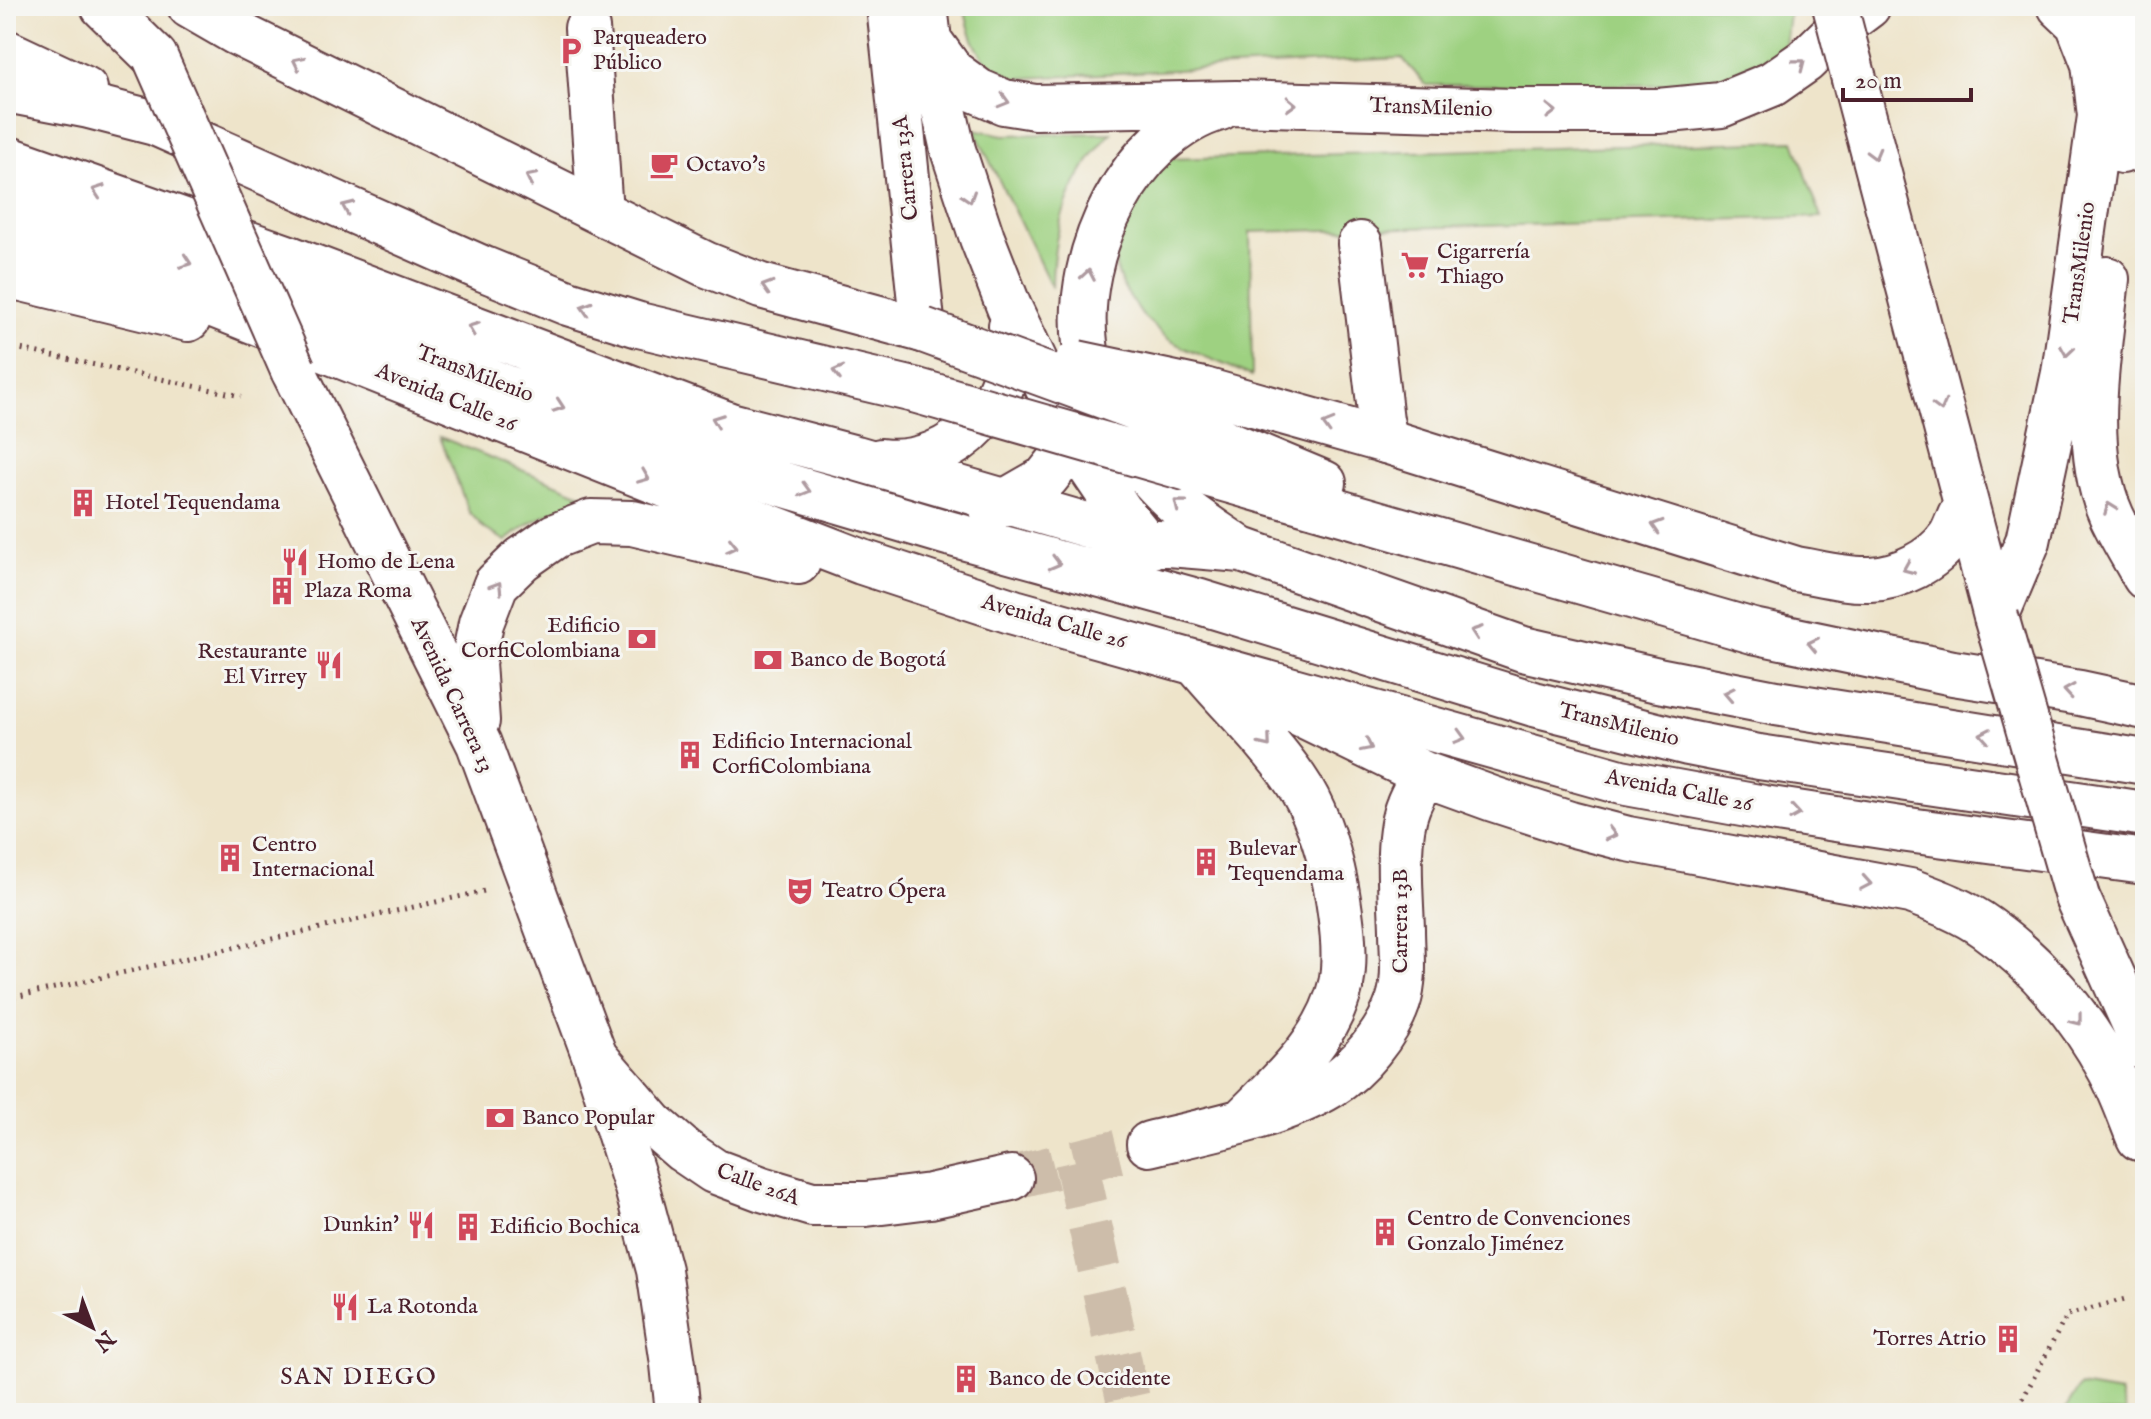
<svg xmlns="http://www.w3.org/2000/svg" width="2151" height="1419" viewBox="0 0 2151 1419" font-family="'IM FELL English',serif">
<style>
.green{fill:#9ed181;stroke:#747856;stroke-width:2}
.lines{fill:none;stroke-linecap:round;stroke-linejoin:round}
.minor-tunnel{stroke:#cdbdaa;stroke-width:44;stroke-dasharray:44 22;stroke-linecap:butt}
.minor-casing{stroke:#633d43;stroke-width:48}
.major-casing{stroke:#633d43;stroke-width:48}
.path{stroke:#633d43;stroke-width:5;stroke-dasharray:2 6;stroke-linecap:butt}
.minor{stroke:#fff;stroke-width:44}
.major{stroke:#fff;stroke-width:44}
.minor-bridge-casing{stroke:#633d43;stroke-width:48;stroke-linecap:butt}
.major-bridge-casing{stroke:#633d43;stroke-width:48;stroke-linecap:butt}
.minor-bridge{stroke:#fff;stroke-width:44}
.major-bridge{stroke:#fff;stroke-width:44}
.oneway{stroke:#ae9aa0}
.labels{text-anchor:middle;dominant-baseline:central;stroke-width:6;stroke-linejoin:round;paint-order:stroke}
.poi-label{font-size:22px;fill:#4a1f2b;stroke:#f6f6f2;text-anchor:start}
.street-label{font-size:22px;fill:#4a1f2b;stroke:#f6f6f2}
.neighbourhood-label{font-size:24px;letter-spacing:2px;fill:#4a1f2b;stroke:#f6f6f2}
</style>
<rect width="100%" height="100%" fill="#f6f6f2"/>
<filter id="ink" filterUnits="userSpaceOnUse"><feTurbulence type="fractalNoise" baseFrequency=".0125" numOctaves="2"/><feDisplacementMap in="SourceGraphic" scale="16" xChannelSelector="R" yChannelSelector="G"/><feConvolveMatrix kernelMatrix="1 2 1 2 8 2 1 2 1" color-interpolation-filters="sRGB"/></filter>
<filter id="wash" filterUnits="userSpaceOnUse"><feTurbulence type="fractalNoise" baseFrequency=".006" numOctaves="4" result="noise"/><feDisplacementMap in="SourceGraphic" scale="32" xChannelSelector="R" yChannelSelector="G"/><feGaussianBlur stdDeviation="1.8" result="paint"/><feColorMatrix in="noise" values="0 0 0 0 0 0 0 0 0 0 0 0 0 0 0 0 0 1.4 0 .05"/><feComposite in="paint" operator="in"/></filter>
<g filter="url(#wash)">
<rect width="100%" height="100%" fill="#eee4ca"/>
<path class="green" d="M 964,6 L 1790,6 L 1785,46 L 1773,67 L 1725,85 L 1426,85 L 1402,58 L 1006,79 C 978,60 970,38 964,6 Z
M 974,129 L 1004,135 L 1111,133 C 1070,178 1052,227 1052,288 Z
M 1794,141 L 1821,217 L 1250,232 L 1252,376 L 1184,348 L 1168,339 L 1142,315 L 1122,285 L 1116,267 L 1114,245 L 1117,223 L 1167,159 Z
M 440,437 L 591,498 C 559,508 532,519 506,541 L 485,529 L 469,512 Z
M 2080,1386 L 2120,1393 L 2126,1413 L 2063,1413 Z"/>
</g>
<g filter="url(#ink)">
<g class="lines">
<path class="minor-tunnel" d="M 1076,1161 L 1131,1413
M 1011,1178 L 1149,1144"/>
<defs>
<path id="minor" d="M 889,6 L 923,330
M 925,6 L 929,40 L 952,72 L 978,91 L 1004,102 L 1035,107 L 1236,103 L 1513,111 L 1658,111 L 1721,105 L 1772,84 L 1805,61 L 1840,27 L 1868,6
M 2116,6 C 2140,50 2127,104 2122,151
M 587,28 L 600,212
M 930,47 L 953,150 L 982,238 L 1009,307 L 1074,443 L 1120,511 L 1149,547
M 1854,79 L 1996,617
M 1220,108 C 1130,134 1074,254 1085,343 C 1087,365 1098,386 1106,406 C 1112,419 1116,433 1122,445 C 1127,454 1136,461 1142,468 C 1153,480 1164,493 1176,503 C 1196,520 1219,534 1240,549
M 6,158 L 292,259 L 730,425 L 856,458 L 1145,542 L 1242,550 L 1523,649 L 1658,680 L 1776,703 L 2145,762
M 6,202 L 47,214 L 207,270 L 505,387 L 782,484 L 948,533 L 1200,602 L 1534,704 L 1688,743 L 1759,757 L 2145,814
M 1360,244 L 1381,420 L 1386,441
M 2107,279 C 2099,353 2080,447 2112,517 C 2122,538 2134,557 2145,577
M 881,461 C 956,470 1019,397 1011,326
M 992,509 L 1046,478 L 1074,443 L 1085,417
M 1996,617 L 2028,541 L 2064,373 L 2100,116 L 2094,64 L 2078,23 L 2060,6
M 1196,663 C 1228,702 1267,738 1295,779 C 1316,809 1329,852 1336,887 C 1341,916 1347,954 1341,984 C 1328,1041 1281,1082 1242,1121
M 1256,692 L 1424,774 L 1493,799 L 1570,824 L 1628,839 L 1910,891 C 1937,901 1964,911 1987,928 C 2038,964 2081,1016 2110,1070 C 2122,1092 2130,1116 2139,1138
M 2077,897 L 2145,1048
M 595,1057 L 653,1124 L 683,1150 L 714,1171 L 762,1189 L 812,1204 L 866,1204 L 930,1196 L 1011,1178
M 1149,1144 C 1206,1130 1279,1117 1330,1086 C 1358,1069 1387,1034 1398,1002 C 1406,979 1402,952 1402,929 C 1401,894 1395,838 1408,806 C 1412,795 1419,784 1424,774"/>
<path id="major" d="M 103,6 L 155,57
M 190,6 L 235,32 L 705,264 L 761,286 L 923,330
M 6,52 L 85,89
M 6,90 L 89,106 L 155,123 L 484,269 L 568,303 L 639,325 L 914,390
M 6,229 L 90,256 L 763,524 L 862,562 L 1014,612 L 1621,782 L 1764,808 L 1901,829 L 2145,862
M 6,275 L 188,319
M 293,370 L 479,744 L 595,1057 L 637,1188 L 659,1270 L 673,1364 L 678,1413
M 1204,390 L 1386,441 L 1796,569 C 1820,573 1845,580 1870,579 C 1899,578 1933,561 1950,537 C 1954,531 1957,522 1960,515
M 1199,431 L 1324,483
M 1189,469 L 1753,631 L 1953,673 L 2080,693 L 2145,707
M 477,721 L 473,663 L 481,623 L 496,584 L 522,559 L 555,536 L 591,522 L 632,523 L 798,562"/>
</defs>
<use href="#minor" class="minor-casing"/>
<use href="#major" class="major-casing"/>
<path class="path" d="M 6,346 L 241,396
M 6,999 L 489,890
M 2015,1413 L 2067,1315 L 2125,1299"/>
<use href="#minor" class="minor"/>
<use href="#major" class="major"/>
<defs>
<path id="minor-bridge" d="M 1835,6 L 1854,79
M 1996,617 L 2077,897"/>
<path id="major-bridge" d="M 155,57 L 293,370
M 923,330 L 1199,431
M 1077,363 L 1204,390
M 914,390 L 1189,469"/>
</defs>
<use href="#minor-bridge" class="minor-bridge-casing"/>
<use href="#major-bridge" class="major-bridge-casing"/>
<use href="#minor-bridge" class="minor-bridge"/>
<use href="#major-bridge" class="major-bridge"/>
</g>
<defs><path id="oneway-chevron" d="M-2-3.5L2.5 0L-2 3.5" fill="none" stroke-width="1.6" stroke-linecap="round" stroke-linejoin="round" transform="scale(2)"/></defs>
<g class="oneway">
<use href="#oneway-chevron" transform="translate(298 62) rotate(-154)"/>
<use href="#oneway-chevron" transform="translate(1800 64) rotate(-38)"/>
<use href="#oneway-chevron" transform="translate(1004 101) rotate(16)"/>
<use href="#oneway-chevron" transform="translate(1291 104) rotate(2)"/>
<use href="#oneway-chevron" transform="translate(1551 111)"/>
<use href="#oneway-chevron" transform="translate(1874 154) rotate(75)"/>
<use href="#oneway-chevron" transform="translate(531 178) rotate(-154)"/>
<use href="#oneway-chevron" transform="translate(98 191) rotate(-161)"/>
<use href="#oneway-chevron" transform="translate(969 197) rotate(72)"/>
<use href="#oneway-chevron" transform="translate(347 207) rotate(-156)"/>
<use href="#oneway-chevron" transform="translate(186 262) rotate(19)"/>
<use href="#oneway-chevron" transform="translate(1088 275) rotate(-80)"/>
<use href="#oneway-chevron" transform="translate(767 287) rotate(-163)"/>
<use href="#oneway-chevron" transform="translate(586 308) rotate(-163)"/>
<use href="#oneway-chevron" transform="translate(473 328) rotate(-159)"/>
<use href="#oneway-chevron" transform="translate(2067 351) rotate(98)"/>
<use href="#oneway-chevron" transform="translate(838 372) rotate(-166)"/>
<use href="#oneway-chevron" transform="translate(559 406) rotate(19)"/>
<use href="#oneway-chevron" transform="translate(1940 406) rotate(75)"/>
<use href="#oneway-chevron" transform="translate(717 420) rotate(-159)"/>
<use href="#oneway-chevron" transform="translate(1328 425) rotate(-164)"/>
<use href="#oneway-chevron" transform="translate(644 477) rotate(22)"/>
<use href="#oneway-chevron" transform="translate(805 490) rotate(16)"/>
<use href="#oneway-chevron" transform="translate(1179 504) rotate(-141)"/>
<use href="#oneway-chevron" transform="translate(2110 508) rotate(-110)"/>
<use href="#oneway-chevron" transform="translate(1657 526) rotate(-163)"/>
<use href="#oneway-chevron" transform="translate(732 546) rotate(13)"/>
<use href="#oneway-chevron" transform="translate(1055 563) rotate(15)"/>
<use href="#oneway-chevron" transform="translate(1908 568) rotate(157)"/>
<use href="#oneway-chevron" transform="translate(497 587) rotate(-58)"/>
<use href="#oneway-chevron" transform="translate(1476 632) rotate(-161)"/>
<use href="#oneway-chevron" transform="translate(1813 644) rotate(-168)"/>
<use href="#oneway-chevron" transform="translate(2069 691) rotate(-171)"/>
<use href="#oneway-chevron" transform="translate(1729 694) rotate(-169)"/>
<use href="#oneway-chevron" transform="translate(1985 735) rotate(-170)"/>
<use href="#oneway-chevron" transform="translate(1460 737) rotate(16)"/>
<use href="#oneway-chevron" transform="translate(1266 742) rotate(50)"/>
<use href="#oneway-chevron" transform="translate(1367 746) rotate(26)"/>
<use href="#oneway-chevron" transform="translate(1795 813) rotate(9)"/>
<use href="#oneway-chevron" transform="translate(1611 834) rotate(15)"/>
<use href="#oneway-chevron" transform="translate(1866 883) rotate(10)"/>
<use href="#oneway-chevron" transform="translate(2077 1020) rotate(52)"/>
</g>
</g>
<defs>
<symbol id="parking-bare" viewBox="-9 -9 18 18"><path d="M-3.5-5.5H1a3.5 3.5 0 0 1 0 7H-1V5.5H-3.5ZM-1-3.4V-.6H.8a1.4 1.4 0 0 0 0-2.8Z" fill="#d1495b" stroke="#f6f6f2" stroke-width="2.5" paint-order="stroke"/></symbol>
<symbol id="cafe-bare" viewBox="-9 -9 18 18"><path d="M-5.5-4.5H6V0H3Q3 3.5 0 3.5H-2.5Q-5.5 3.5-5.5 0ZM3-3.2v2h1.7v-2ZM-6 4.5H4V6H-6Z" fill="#d1495b" stroke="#f6f6f2" stroke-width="2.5" paint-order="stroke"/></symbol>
<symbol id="supermarket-bare" viewBox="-9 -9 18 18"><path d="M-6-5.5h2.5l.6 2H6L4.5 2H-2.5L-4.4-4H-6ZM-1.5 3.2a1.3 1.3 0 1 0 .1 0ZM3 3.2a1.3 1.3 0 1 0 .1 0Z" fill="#d1495b" stroke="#f6f6f2" stroke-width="2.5" paint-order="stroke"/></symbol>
<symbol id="building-bare" viewBox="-9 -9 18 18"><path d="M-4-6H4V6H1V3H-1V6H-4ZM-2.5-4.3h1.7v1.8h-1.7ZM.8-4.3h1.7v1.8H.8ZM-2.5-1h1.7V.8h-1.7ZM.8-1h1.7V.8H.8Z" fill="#d1495b" stroke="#f6f6f2" stroke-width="2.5" paint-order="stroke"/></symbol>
<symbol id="restaurant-bare" viewBox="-9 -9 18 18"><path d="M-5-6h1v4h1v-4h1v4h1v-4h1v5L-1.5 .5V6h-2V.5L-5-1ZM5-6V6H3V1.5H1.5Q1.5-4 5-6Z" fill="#d1495b" stroke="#f6f6f2" stroke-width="2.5" paint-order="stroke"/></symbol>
<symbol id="bank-bare" viewBox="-9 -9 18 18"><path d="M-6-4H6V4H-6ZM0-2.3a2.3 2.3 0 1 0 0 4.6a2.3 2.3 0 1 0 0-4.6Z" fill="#d1495b" stroke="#f6f6f2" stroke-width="2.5" paint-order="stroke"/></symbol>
<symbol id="theatre-bare" viewBox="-9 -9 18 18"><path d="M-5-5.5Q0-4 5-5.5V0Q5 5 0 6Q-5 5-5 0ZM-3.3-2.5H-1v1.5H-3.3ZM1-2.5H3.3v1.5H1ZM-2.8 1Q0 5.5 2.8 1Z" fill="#d1495b" stroke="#f6f6f2" stroke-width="2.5" paint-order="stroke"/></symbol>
</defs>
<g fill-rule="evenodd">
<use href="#parking-bare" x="551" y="31" width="40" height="40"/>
<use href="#cafe-bare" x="644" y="145" width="40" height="40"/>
<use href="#supermarket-bare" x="1395" y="245" width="40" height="40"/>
<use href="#building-bare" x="63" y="483" width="40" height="40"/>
<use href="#restaurant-bare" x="275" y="542" width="40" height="40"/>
<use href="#building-bare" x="262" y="571" width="40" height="40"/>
<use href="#bank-bare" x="622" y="619" width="40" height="40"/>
<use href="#bank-bare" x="748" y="640" width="40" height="40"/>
<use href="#restaurant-bare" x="309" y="645" width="40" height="40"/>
<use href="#building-bare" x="670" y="735" width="40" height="40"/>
<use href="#building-bare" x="210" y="838" width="40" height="40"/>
<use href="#building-bare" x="1186" y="842" width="40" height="40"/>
<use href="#theatre-bare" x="780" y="871" width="40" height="40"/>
<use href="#bank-bare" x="480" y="1098" width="40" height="40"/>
<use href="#restaurant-bare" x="401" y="1205" width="40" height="40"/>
<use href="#building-bare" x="448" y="1207" width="40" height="40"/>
<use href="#building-bare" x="1365" y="1212" width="40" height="40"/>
<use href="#restaurant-bare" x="325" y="1287" width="40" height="40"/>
<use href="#building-bare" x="1988" y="1319" width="40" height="40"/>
<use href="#building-bare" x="946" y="1359" width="40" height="40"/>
</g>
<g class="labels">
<g class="poi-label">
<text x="593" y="38">Parqueadero<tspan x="593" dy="25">Público</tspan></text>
<text x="686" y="165">Octavo's</text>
<text x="1437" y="252">Cigarrería<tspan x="1437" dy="25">Thiago</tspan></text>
<text x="105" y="503">Hotel Tequendama</text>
<text x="317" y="562">Homo de Lena</text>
<text x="304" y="591">Plaza Roma</text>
<text x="620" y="626" text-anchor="end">Edificio<tspan x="620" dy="25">CorfiColombiana</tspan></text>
<text x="307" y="652" text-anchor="end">Restaurante<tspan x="307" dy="25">El Virrey</tspan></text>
<text x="790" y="660">Banco de Bogotá</text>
<text x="712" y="742">Edificio Internacional<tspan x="712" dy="25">CorfiColombiana</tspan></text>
<text x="252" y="845">Centro<tspan x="252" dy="25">Internacional</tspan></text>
<text x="1228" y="849">Bulevar<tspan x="1228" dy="25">Tequendama</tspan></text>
<text x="822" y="891">Teatro Ópera</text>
<text x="522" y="1118">Banco Popular</text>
<text x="1407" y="1219">Centro de Convenciones<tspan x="1407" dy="25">Gonzalo Jiménez</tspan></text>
<text x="399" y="1225" text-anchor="end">Dunkin'</text>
<text x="490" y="1227">Edificio Bochica</text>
<text x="367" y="1307">La Rotonda</text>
<text x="1986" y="1339" text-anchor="end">Torres Atrio</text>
<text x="988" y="1379">Banco de Occidente</text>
</g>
<g class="street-label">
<text transform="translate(1431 108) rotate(2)">TransMilenio</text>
<text transform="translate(906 168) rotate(-96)">Carrera 13A</text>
<text transform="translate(2080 263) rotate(-82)">TransMilenio</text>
<text transform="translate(475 374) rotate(21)">TransMilenio</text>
<text transform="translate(446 398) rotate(22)">Avenida Calle 26</text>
<text transform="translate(1054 622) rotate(16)">Avenida Calle 26</text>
<text transform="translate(452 695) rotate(65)">Avenida Carrera 13</text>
<text transform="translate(1619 725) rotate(14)">TransMilenio</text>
<text transform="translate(1679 791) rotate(11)">Avenida Calle 26</text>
<text transform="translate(1401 921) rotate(-90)">Carrera 13B</text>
<text transform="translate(758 1185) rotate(20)">Calle 26A</text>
</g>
<g class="neighbourhood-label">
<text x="359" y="1377">SAN DIEGO</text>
</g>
</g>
<rect width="2151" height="1419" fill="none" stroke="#f6f6f2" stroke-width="32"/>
<g transform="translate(92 1327) rotate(138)" stroke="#f6f6f2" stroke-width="6" paint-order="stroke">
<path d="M0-6L14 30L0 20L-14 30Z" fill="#4a1f2b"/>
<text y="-12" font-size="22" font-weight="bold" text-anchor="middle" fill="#4a1f2b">N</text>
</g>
<path d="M1843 88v12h128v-12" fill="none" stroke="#4a1f2b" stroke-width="4"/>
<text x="1855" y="88" font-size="24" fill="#4a1f2b" stroke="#f6f6f2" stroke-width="6" paint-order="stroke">20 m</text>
</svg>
